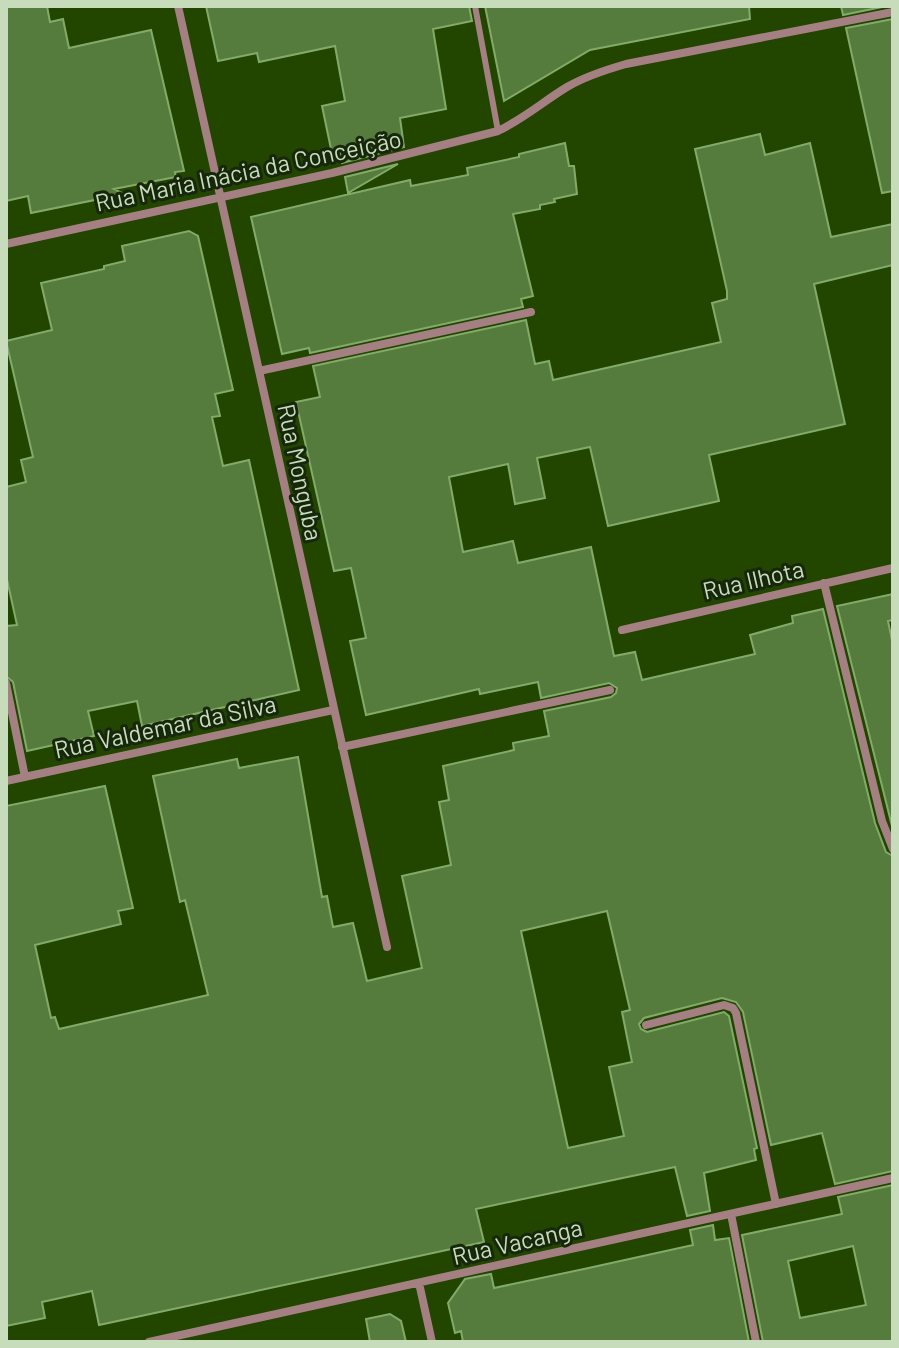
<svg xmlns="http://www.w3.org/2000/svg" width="899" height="1348" viewBox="0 0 899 1348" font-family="Barlow,sans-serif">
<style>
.building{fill:#567c3d;stroke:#82ab6a;stroke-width:2;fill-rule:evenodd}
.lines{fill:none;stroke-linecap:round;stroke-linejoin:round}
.lane{stroke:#a58083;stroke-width:6}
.street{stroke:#a58083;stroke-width:8}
.labels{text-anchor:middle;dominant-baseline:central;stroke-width:6;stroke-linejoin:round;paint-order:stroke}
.street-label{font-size:24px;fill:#c7dcbb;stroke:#17270c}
</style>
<rect width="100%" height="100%" fill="#224500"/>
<path class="building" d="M 6,6 L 47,6 L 50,22 L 63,19 L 69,48 L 151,30 L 184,171 L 175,172 L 176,177 L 114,189 L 124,194 L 31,213 L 28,196 L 6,201 Z
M 206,6 L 469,6 L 472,21 L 433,29 L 446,109 L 400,118 L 404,147 L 342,163 L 340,153 L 332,154 L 322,106 L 345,101 L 335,46 L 259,62 L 257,53 L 218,61 Z
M 485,6 L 749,6 L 750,19 L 590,50 L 504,101 Z
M 841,6 L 887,6 L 843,15 Z
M 893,19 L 893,191 L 882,193 L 846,28 Z
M 760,134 L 765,155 L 810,143 L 831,237 L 893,224 L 893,265 L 814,284 L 845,424 L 709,455 L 719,501 L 608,526 L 590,447 L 537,458 L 545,498 L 515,504 L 508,464 L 449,477 L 463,552 L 513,541 L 518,563 L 591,547 L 614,656 L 635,652 L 642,680 L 755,654 L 750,635 L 793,623 L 792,616 L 823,609 L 875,823 L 886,852 L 893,856 L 893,1171 L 835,1184 L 822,1133 L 771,1145 L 743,1012 L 736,1002 L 722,998 L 644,1018 L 639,1024 L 641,1029 L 647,1032 L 724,1012 L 729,1016 L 757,1148 L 754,1149 L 756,1160 L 704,1173 L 710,1211 L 687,1216 L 675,1167 L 476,1209 L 484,1242 L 99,1325 L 92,1291 L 42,1302 L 45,1318 L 6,1326 L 6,806 L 105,786 L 133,908 L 118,911 L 121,924 L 35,945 L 51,1018 L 55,1017 L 59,1029 L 208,995 L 185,900 L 180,902 L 153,776 L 237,759 L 239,768 L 298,757 L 322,897 L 327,896 L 333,927 L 353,923 L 367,981 L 422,968 L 402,876 L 451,865 L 439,802 L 449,800 L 443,766 L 514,750 L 513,743 L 549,736 L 544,711 L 611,697 L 616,693 L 617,688 L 609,683 L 541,698 L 538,682 L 480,694 L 479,689 L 366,715 L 350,641 L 366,638 L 351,568 L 334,571 L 296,402 L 320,397 L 313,366 L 526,320 L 535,364 L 549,361 L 553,380 L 721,342 L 712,303 L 727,299 L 727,291 L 695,149 ZM 607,911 L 630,1010 L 622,1012 L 632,1062 L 609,1067 L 624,1136 L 568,1148 L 521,931 Z
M 565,143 L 569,166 L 574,166 L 577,194 L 554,199 L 555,202 L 540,205 L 540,209 L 513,214 L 533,296 L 521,299 L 523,307 L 310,353 L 309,348 L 282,354 L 251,217 L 410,180 L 411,186 L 468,175 L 467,168 L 519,157 L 519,154 Z
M 398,164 L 348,193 L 345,177 Z
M 189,231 L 198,236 L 233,390 L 215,394 L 220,416 L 212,417 L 223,466 L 249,460 L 299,690 L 142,726 L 137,701 L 88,711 L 94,736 L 27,751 L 13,682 L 6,676 L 6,626 L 17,625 L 6,575 L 6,487 L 26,482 L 21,460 L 33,457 L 6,341 L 52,330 L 41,283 L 104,269 L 104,266 L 125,261 L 122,246 Z
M 893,594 L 893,620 L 888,621 L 893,645 L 893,830 L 837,606 Z
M 893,1185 L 893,1342 L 763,1342 L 742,1235 L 842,1214 L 838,1197 ZM 853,1246 L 866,1305 L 800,1318 L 788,1261 Z
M 713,1225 L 715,1240 L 729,1238 L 749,1342 L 463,1342 L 461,1331 L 455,1333 L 448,1303 L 465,1279 L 491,1274 L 494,1288 L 584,1269 L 693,1245 L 690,1230 Z
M 390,1314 L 401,1321 L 406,1342 L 370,1342 L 366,1319 Z"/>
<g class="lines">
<path class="lane" d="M 475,6 L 498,131"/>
<path class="street" d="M 178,6 L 387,947
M 6,244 L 332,173 L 498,131 C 523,119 544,101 567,87 C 586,76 605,70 626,64 L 893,12
M 259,371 L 531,312
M 824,583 L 882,821 L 893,849
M 622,630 L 893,568
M 6,683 L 25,777
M 342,747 L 610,690
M 6,781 L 333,710
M 646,1025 L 724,1005 L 733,1008 L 736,1013 L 776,1204
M 731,1214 L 756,1342
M 419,1283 L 432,1342
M 149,1342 L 893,1178"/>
</g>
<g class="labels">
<g class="street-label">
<text transform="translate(248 170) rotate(-12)">Rua Maria Inácia da Conceição</text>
<text transform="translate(301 472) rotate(78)">Rua Monguba</text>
<text transform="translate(753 579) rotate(-13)">Rua Ilhota</text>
<text transform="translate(165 726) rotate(-12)">Rua Valdemar da Silva</text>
<text transform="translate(517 1241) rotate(-13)">Rua Vacanga</text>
</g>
</g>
<rect width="899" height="1348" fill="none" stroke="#c7dcbb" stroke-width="16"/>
</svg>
